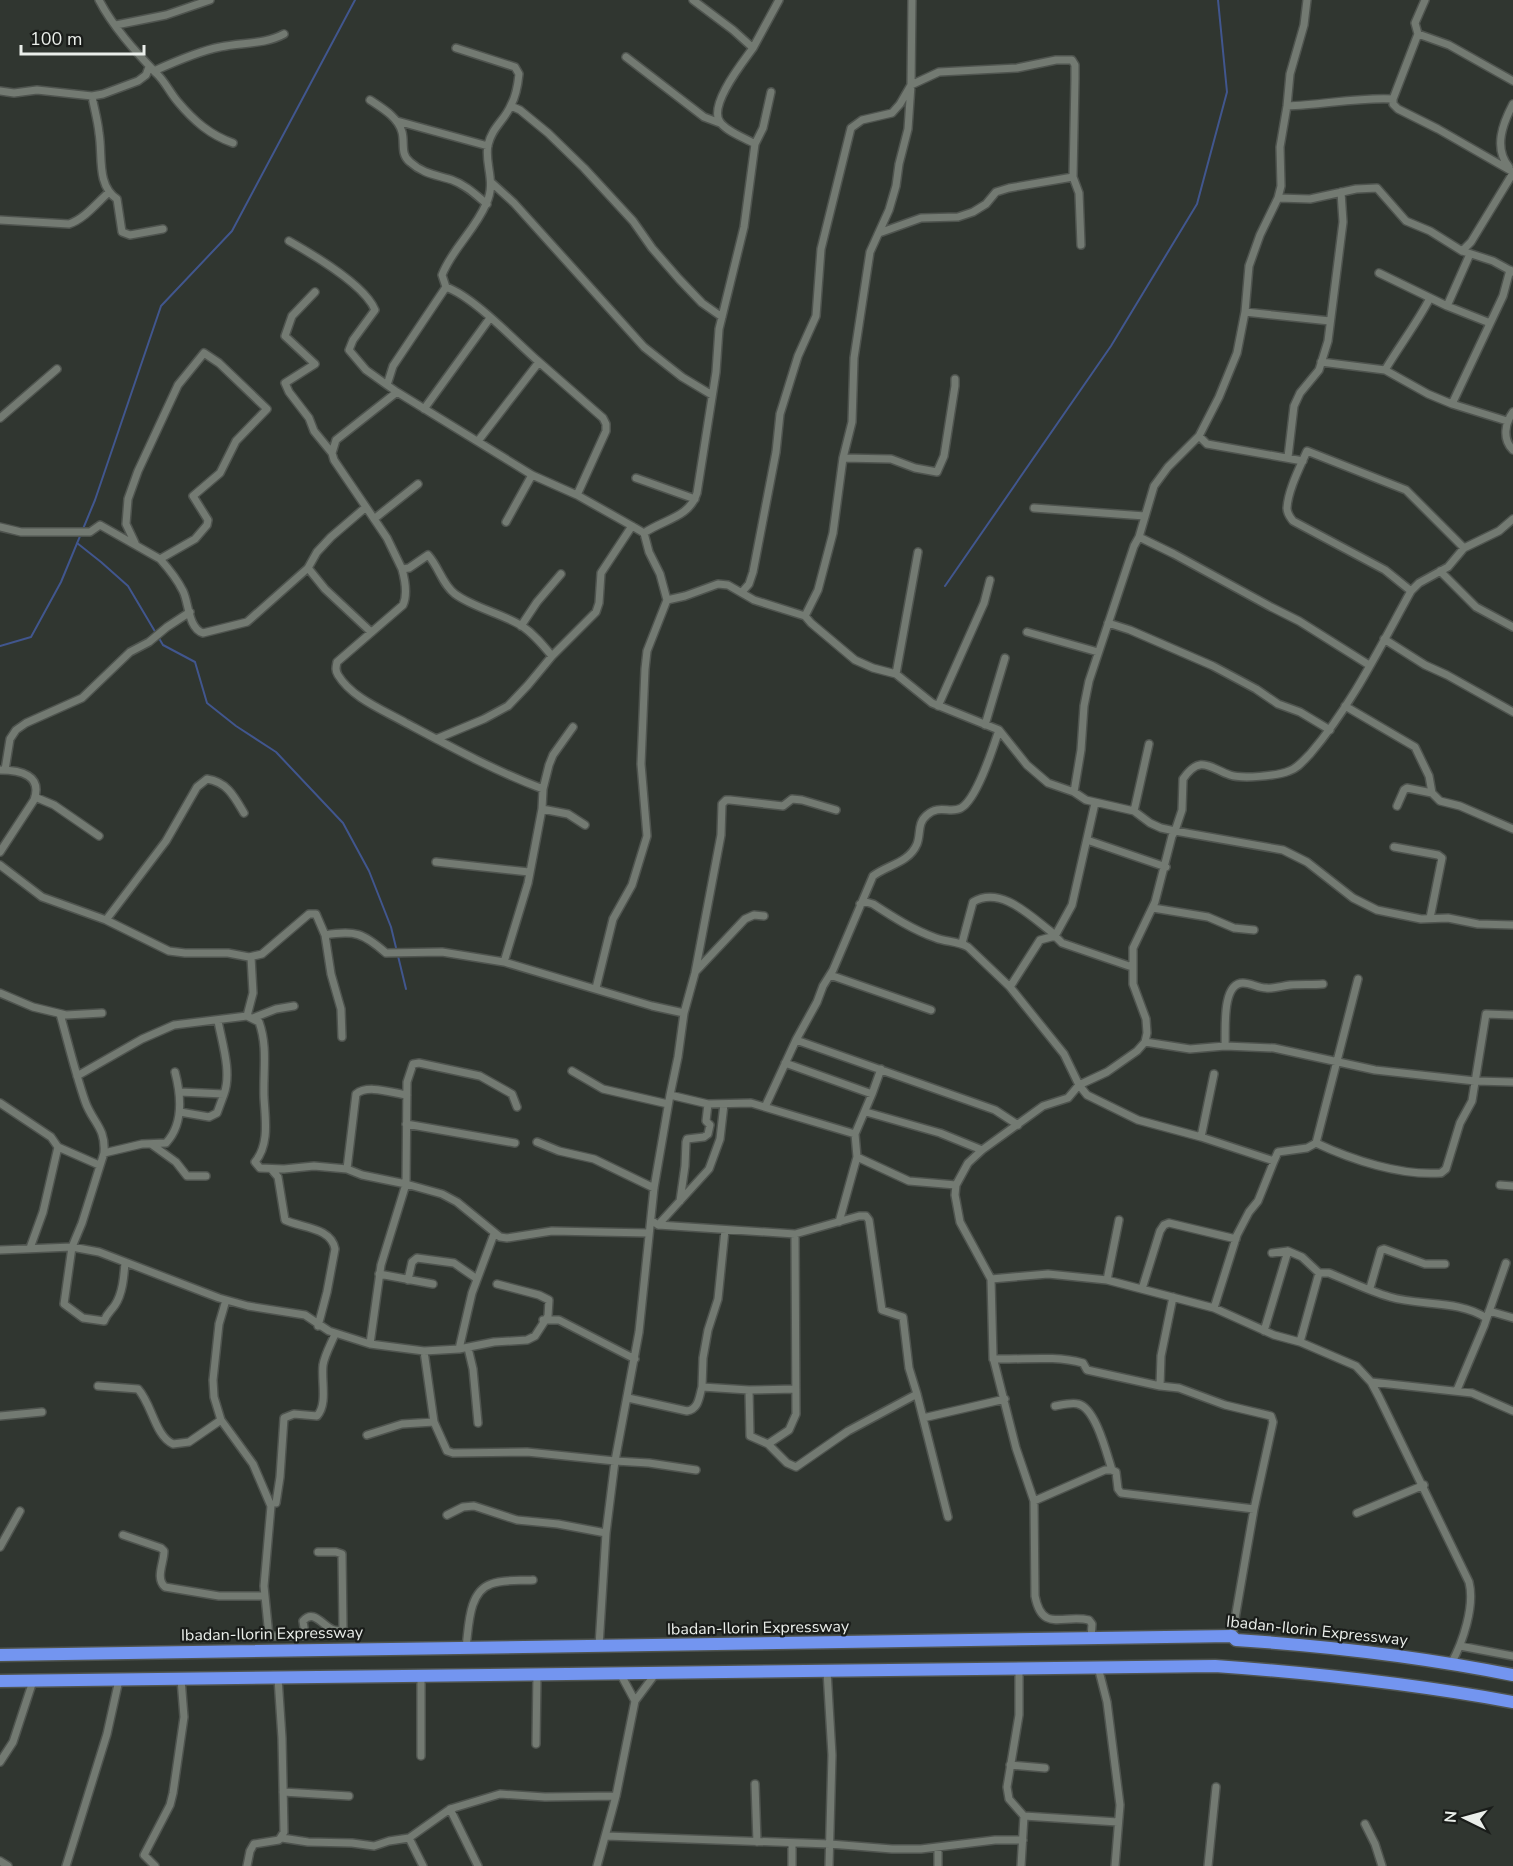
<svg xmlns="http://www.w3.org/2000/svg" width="1513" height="1866" viewBox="0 0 1513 1866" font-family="'Nunito Sans',sans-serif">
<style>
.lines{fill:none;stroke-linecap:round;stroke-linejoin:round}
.stream{stroke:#41568e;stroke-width:2}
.minor-casing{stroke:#4f544f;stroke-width:10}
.motorway-casing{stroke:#4f544f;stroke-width:15}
.minor{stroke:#737a72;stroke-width:7}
.motorway{stroke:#7395f0;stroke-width:12}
.labels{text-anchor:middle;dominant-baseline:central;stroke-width:4.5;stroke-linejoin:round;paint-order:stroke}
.street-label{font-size:16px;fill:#eaeeea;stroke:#1a1d1a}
</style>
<rect width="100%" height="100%" fill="#303630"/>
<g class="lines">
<path class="stream" d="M 77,543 L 101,562 L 128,586 L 163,645 L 195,662 L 207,703 L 236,726 L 276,752 L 343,823 L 369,871 L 391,927 L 406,989
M 945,586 L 1111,346 L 1197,204 L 1227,92 L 1218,0
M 0,646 L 31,637 L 61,582 L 95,500 L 161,306 L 232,231 L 355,0"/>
<defs>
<path id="minor" d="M 99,0 C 113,27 135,51 156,73 C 165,81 170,93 178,102 C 194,121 210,135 233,143
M 693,0 L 733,30 L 753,48 C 743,62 708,105 720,122 C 727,132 745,138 755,144
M 1425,0 L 1415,23 L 1418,34 L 1393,99 L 1393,104 L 1398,109 L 1438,129 L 1513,172
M 116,25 L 166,15 L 210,0
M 1418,34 L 1449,45 L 1513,81
M 753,48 L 779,0
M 626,57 L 704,117 L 720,123
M 154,71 C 174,62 199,51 220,47 C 241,42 264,45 284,34
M 0,91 L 14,93 L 37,90 L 92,96 L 103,94 L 138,81 L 146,75 L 149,67
M 92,96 C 94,108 98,121 99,133 C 103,155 96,185 117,199 L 122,232 L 130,235 L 163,229
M 370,100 C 382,108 398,117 402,132 C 405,143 400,154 410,162 C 423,174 437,175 452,180 C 466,185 476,195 487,204
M 511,106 L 520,110 L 548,133 L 584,168 L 633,221 L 652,248 L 679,279 L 702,303 L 722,317
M 1287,106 C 1323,105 1358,97 1393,99
M 397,121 L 488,146
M 1509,167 C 1493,148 1503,123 1513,104
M 492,183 L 514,203 L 644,347 L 682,377 L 712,395
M 1278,198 L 1310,199 L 1356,189 L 1377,188 L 1406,221 L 1430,231 L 1462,251 L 1493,261 L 1513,272
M 0,220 L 69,224 C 84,219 96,204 108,193
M 879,233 L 921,218 L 958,217 L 973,212 L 986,204 L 996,192 L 1009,188 L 1073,177
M 289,241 C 312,254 365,285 375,310 L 353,340 L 349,350 L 366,370 L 387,385
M 1462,251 L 1471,242 L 1513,173
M 1379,273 L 1447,306 L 1470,254
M 446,287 C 474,297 515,341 539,362 L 478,441
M 1447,306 L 1490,323
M 1245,312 L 1330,321
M 1321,362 L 1385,370 L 1428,394 L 1452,404 L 1507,421
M 1385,370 C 1400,345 1417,323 1430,298
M 397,392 L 387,385 L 393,366 L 446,287 L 442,275 C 452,249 475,230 486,204 C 497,182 484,164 488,145 C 492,127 505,120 511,105 C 516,96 518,84 519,74 L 515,67 L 456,48
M 1452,404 L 1503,296 L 1510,270
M 424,409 L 490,318
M 1513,412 C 1505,423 1502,439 1513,450
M 0,418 L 57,369
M 1199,436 L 1207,444 L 1303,461
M 332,453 L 336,440 L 397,392 L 532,475 L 577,495 L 606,431 L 606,424 L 603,418 L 539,362
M 1288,457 L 1294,406 L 1300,393 L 1319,370 L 1328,341 L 1343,222 L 1341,192
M 843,458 L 891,459 L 915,468 L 937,472 L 944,456 L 955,386 L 955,379
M 636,478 L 695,499
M 366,507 L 387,538 L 402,569
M 1034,508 L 1145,516
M 374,519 L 418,484
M 506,522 L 532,475
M 0,527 L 21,532 L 90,532 L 100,525 L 160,559
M 644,533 C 664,519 689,518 697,493 L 716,372 L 719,329 L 744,227 L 755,144 L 763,128 L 771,92
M 1139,537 L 1174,554 L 1271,607 L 1299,621 L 1369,665
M 135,543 L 126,524 L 128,499 L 138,471 L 178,385 L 204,353 L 219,363 L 267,409 L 236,441 L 220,473 L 193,496 L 208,520 L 207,525 L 195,539 L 160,559 C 169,569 177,579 183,591 C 189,603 188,628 203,633 L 247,622 L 308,568 L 317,552 L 331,537 L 366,507 L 334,460 L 332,453 L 314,431 L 309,418 L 289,392 L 285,383 L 315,364 L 285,336 L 292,316 L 315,292
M 308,568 L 325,589 L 371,632
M 1440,571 L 1476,607 L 1513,627
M 1411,591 L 1385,570 L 1293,521 C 1290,517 1287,514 1287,508 C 1288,490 1300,467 1307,451 L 1406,490 L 1464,548
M 742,592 L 749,584 L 753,572 L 776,452 L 780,414 L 798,356 L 816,316 L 821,249 L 851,128 L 862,120 L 892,113 L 900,104 L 911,85 L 939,72 L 1017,68 L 1056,60 L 1072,60 L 1075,65 L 1075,79 L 1073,177 L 1079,193 L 1081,245
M 667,600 L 685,596 L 718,584 L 728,585 L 754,600 L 805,616 L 811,623 L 855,660 L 873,668 L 896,674 L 932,703 L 999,730 L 1027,765 L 1048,783 L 1074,792 L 1086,800 L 1134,811 L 1150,823 L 1161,828 L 1175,831 L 1182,810 L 1183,779 C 1200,754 1210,768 1230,775 C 1242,779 1277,776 1289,771 C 1298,768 1303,761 1310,754 C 1352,705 1380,647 1411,591 L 1419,583 L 1448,567 L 1464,548 L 1499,531 L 1513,519
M 805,616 L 818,590 L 833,533 L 843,458 L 852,422 L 854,358 L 870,252 L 889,210 L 896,186 L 899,164 L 908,129 L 911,85 L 912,0
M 1108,623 L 1130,630 L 1213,666 L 1256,689 L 1278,704 L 1300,712 L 1330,730
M 521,626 L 537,602 L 561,574
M 1027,632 L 1098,652
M 1384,639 L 1425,665 L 1447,675 L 1513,712
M 896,674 L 918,552
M 938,706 L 984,603 L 990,580
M 1345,706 L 1415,747 L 1429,776 L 1432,793
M 985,725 L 1005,658
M 436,739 L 484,719 L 508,706 L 528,685 L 552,656 L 596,612 L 599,603 L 601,573 L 632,526 L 577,495
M 0,770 C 20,770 43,775 34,800 L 0,852
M 5,770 L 10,739 L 16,730 L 26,723 L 82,698 L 130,652 L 149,642 L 167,627 L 190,612
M 543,789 C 495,771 451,747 406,723 C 383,710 352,698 338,675 C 335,670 336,667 337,662 L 403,605 C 408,594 405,580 402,569 L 409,568 L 428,555 C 439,567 442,584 455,594 C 474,608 501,613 522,626 C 534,634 543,645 552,656
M 1074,792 L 1081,750 L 1084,706 L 1089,681 L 1134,546 L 1139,537 L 1154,486 L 1168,467 L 1199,436 L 1219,397 L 1237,353 L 1245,312 L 1249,266 L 1260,235 L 1278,198 L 1281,186 L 1280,147 L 1287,106 L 1290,74 L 1304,25 L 1307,0
M 35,797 L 54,805 L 99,836
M 1397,806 L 1404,790 L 1407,788 L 1432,793 L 1440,801 L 1460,806 L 1513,829
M 542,809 L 568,814 L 585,825
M 1134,811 L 1149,744
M 1087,840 L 1166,867
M 1394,847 L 1438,855 L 1442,858 L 1430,918
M 436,862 L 529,872
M 0,865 L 42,897 L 106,920 L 169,951 L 185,953 L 228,953 L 249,957 L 262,954 L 309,914 L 316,914 L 325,935 L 331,974 L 341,1009 L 342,1037
M 860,904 L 866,902 L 873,904 C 893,917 913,930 936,938 C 946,942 958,941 968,947 L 1010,987 L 1064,1054 L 1079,1085 L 1087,1095 L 1138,1120 L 1201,1137 L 1274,1161 L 1278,1152 L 1307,1148 L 1316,1143 L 1358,979
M 1153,908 L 1208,917 L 1234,928 L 1254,930
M 106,920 L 166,841 L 197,787 L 207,779 C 227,782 234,796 244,813
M 325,935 C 355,930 363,933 386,953 L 442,952 L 504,962 L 652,1006 L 684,1013
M 1055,936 L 1062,943 L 1132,967
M 962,943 L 973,902 C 1002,885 1032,918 1054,934
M 504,962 L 528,883 L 542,809 L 543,789 L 549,765 L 553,755 L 573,727
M 696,971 L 745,919 L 754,915 L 764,916
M 830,975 L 931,1010
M 1010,987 L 1040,940 L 1055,936 L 1072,905 L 1095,803
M 596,988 L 613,919 L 632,885 L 647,836 L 641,764 L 645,669 L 647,651 L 667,600 L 660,574 L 649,552 L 644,533 L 632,526
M 0,993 L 33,1007 L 66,1015 L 102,1013
M 60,1014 C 68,1042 75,1072 85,1101 C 92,1122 106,1127 104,1153 L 82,1223 L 72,1247 L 64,1304 L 83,1318 L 104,1321 C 107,1313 111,1311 115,1305 C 123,1293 124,1275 125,1262
M 247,1016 L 253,993 L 251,957
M 253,1018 L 276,1009 L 294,1006
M 796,1040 L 995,1110 L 1018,1125
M 1145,1042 L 1190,1049 L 1225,1046 L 1274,1048 L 1375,1070 L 1475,1081 L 1513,1082
M 1225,1046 C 1226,1032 1221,983 1243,983 C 1251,983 1258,988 1266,988 C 1274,989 1282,986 1290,985 C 1301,984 1312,985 1323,984
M 785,1063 L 872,1094
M 572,1071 L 603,1089 L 668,1104
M 77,1076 L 142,1039 L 174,1025 L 247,1016 L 259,1022 C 268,1047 263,1071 264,1097 C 265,1118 270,1144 255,1162 L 260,1168 L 284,1169 L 314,1166 L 347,1169 L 362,1175 L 406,1184 L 381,1265 L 370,1344
M 180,1092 L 224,1094 C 232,1072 222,1043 218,1021
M 670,1095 L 708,1104 L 751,1103 L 855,1134
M 0,1103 L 51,1137 L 58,1147 L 43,1212 L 30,1248
M 517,1107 L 512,1094 L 480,1076 L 419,1063 L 413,1064 L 407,1082 L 406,1184 L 442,1194 L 457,1202 L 500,1237 L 507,1238 L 552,1231 L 649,1233
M 765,1107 L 796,1040 L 817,1002 L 823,986 L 833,970 L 873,876 C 887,865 909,863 917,844 C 921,834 917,823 927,815 C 939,804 951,814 961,808 C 977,799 993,748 999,730
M 180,1112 L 209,1117 L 217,1113 L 224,1094
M 866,1112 L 940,1133 L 982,1150
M 406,1124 L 515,1143
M 1201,1137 L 1214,1074
M 537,1142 L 559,1151 L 594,1159 L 654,1188
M 1316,1143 C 1352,1160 1401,1176 1441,1173 L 1446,1169 L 1460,1123 L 1472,1101 L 1486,1014 L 1513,1015
M 151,1144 L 176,1162 L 187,1176 L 206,1176
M 58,1147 L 99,1165
M 104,1153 L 142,1144 L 166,1143 C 184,1124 181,1095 175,1072
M 857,1157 L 909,1181 L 956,1185
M 271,1169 L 278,1177 L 285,1220 C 301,1228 331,1227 335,1249 L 327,1292 L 318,1326
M 347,1169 L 356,1094 C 368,1084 392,1093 407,1095
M 1500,1185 L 1513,1186
M 680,1201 L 685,1166 L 686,1142 L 687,1139 L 704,1137 L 708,1134 L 710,1125 L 706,1121 L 708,1104
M 651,1220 L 658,1225 L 795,1234 L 859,1216 L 866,1216 L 869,1220 L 882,1310 L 903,1317 L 909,1368 L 917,1394 L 848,1431 L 796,1467 L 787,1463 L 768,1444 L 750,1436 L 749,1390
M 839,1222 L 857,1157 L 855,1134 L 872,1094 L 881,1069
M 658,1225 L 709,1169 L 720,1139 L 724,1104
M 0,1250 L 72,1247 L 99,1252 L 219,1298 L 248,1306 L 305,1315 L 329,1331 L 370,1344 L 424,1351 L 459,1349 L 494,1342 L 527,1340 L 535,1336 L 548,1316 L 549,1300 L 539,1295 L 497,1284
M 1288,1251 L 1302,1257 L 1319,1273 L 1329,1273 C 1349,1281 1369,1291 1390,1297 C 1419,1306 1460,1300 1486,1318
M 379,1274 L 433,1284
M 991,1279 L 1048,1274 L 1107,1280 L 1214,1308 L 1274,1335 L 1300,1342 L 1356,1366 L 1371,1382 L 1379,1397 L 1469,1582 C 1475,1606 1463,1642 1451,1664
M 408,1280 L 412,1262 L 417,1258 L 454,1263 L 477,1279
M 1107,1280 L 1119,1220
M 1370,1288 L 1381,1250 L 1384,1249 L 1425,1264 L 1445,1264
M 1142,1289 L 1160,1231 L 1164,1225 L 1169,1223 L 1236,1239
M 226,1300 L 219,1324 L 213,1380 L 214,1397 L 221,1420 L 253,1464 L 271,1506 L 264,1586 L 269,1636 L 302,1636 L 305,1634 L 303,1621 C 317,1605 327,1638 343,1629 L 342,1554 L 336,1552 L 318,1552
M 1214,1308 L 1237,1235 L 1249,1212 L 1258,1201 L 1274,1161
M 1489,1311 L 1513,1318
M 543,1320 L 559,1320 L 635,1359
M 1264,1331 L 1288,1251 L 1272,1253
M 1300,1342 L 1319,1273
M 468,1348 L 473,1369 L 478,1423
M 459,1349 L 472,1293 L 494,1234
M 424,1351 L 434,1422 L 447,1451 L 453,1453 L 527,1452 L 615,1461 L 649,1463 L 696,1470
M 993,1359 C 1024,1360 1053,1355 1083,1363 L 1087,1370 L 1160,1386 L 1179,1388 L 1225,1405 L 1271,1416 L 1273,1422 L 1254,1509 L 1232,1636
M 1371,1382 L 1472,1393 L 1513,1411
M 98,1386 L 138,1389 C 152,1404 155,1436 173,1444 L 189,1442 L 221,1420
M 1160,1386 L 1161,1356 L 1173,1297
M 702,1387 L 703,1358 L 708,1330 L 718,1299 L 725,1230
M 1457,1390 L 1484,1326 L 1506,1263
M 917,1394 L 923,1418
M 628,1398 L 687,1411 C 699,1409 699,1397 702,1387 L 749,1390 L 796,1389
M 1055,1406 C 1061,1405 1072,1402 1078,1404 C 1096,1408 1107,1455 1112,1470
M 0,1416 L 42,1412
M 367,1435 L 402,1424 L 434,1422
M 768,1444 L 789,1430 L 796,1414 L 795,1234
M 1034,1501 L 1105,1470 L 1112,1470 L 1116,1472 L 1118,1489 L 1121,1493 L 1254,1509
M 276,1503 L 280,1477 L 284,1418 L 294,1414 L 317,1416 C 328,1404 321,1381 323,1365 C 325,1354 331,1344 335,1334
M 1357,1513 L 1424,1485
M 447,1515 L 463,1507 L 474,1506 L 517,1520 L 558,1524 L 606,1533
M 948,1517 L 923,1418 L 1005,1399
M 123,1535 L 161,1548 L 164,1551 C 164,1563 155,1578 165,1587 L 219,1596 L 265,1596
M 0,1547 L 20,1511
M 1091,1639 L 1092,1624 L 1089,1620 C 1063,1614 1042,1633 1035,1596 L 1034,1501 L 1016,1448 L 993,1357 L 991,1279 L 960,1222 L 955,1195 L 956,1185 L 968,1163 L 982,1150 L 1043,1106 L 1068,1098 L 1079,1085 L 1107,1072 L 1137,1051 L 1145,1042 L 1147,1033 L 1146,1019 L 1133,984 L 1133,948 L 1155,902 L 1172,836 L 1175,831 L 1283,850 L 1307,862 L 1353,898 L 1377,910 L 1421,919 L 1448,918 L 1478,924 L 1513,925
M 599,1646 L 606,1533 L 615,1461 L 639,1332 L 654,1188 L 670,1095 L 678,1057 L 684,1013 L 695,973 L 721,835 L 722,804 L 726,800 L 730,800 L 783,806 L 792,799 L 802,800 L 836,810
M 1460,1646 L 1513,1656
M 466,1647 C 469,1627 468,1592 491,1584 C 503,1579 520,1581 533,1580
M 1098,1667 L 1107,1702 L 1120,1805 L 1115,1866
M 1019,1668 L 1019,1715 L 1007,1787 L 1009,1799 L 1024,1816 L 1021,1866
M 827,1671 L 832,1755 L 829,1866
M 620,1673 L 635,1701
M 536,1744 L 537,1674
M 421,1756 L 421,1675
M 0,1762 L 13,1742 L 33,1681
M 1010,1765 L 1045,1768
M 755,1784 L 757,1842
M 283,1792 L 349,1796
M 450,1809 L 478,1866
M 1024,1816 L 1118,1822
M 1365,1824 L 1375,1844 L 1382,1866
M 606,1836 L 830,1844 L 892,1849 L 921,1849 L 995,1840 L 1023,1840
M 282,1838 L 308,1842 L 352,1843 L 374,1846 L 389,1841 L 409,1838 L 450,1809 L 500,1794 L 545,1797 L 616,1796
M 409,1838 L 423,1866
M 938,1848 L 938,1866
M 0,1861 L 8,1866
M 66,1866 L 107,1734 L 119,1680
M 155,1866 L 144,1855 L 170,1805 L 173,1793 L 184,1717 L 181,1679
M 247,1866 L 250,1851 L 254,1844 L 279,1840 L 284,1832 L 282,1738 L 278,1678
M 597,1866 L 616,1796 L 635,1701 L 656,1673
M 792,1866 L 792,1844
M 1208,1866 L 1216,1787"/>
<path id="motorway" d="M 0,1655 L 1232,1636 L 1236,1640 C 1329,1646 1422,1657 1513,1675
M 0,1681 L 1215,1666 C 1315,1673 1414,1684 1513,1702"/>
</defs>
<use href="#minor" class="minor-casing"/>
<use href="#motorway" class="motorway-casing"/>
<use href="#minor" class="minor"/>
<use href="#motorway" class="motorway"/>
</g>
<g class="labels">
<g class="street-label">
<text transform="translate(758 1628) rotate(-1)">Ibadan-Ilorin Expressway</text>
<text transform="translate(1317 1631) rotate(6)">Ibadan-Ilorin Expressway</text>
<text transform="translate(272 1634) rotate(-1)">Ibadan-Ilorin Expressway</text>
</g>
</g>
<g transform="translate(1465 1818) rotate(275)" stroke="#1a1d1a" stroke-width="4.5" paint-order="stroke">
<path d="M0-4.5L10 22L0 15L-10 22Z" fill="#eaeeea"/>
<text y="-9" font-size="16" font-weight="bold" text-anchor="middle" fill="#eaeeea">N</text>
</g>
<path d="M21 45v9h123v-9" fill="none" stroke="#eaeeea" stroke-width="3"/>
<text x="30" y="45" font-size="18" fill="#eaeeea" stroke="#1a1d1a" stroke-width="4.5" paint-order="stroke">100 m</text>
</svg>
